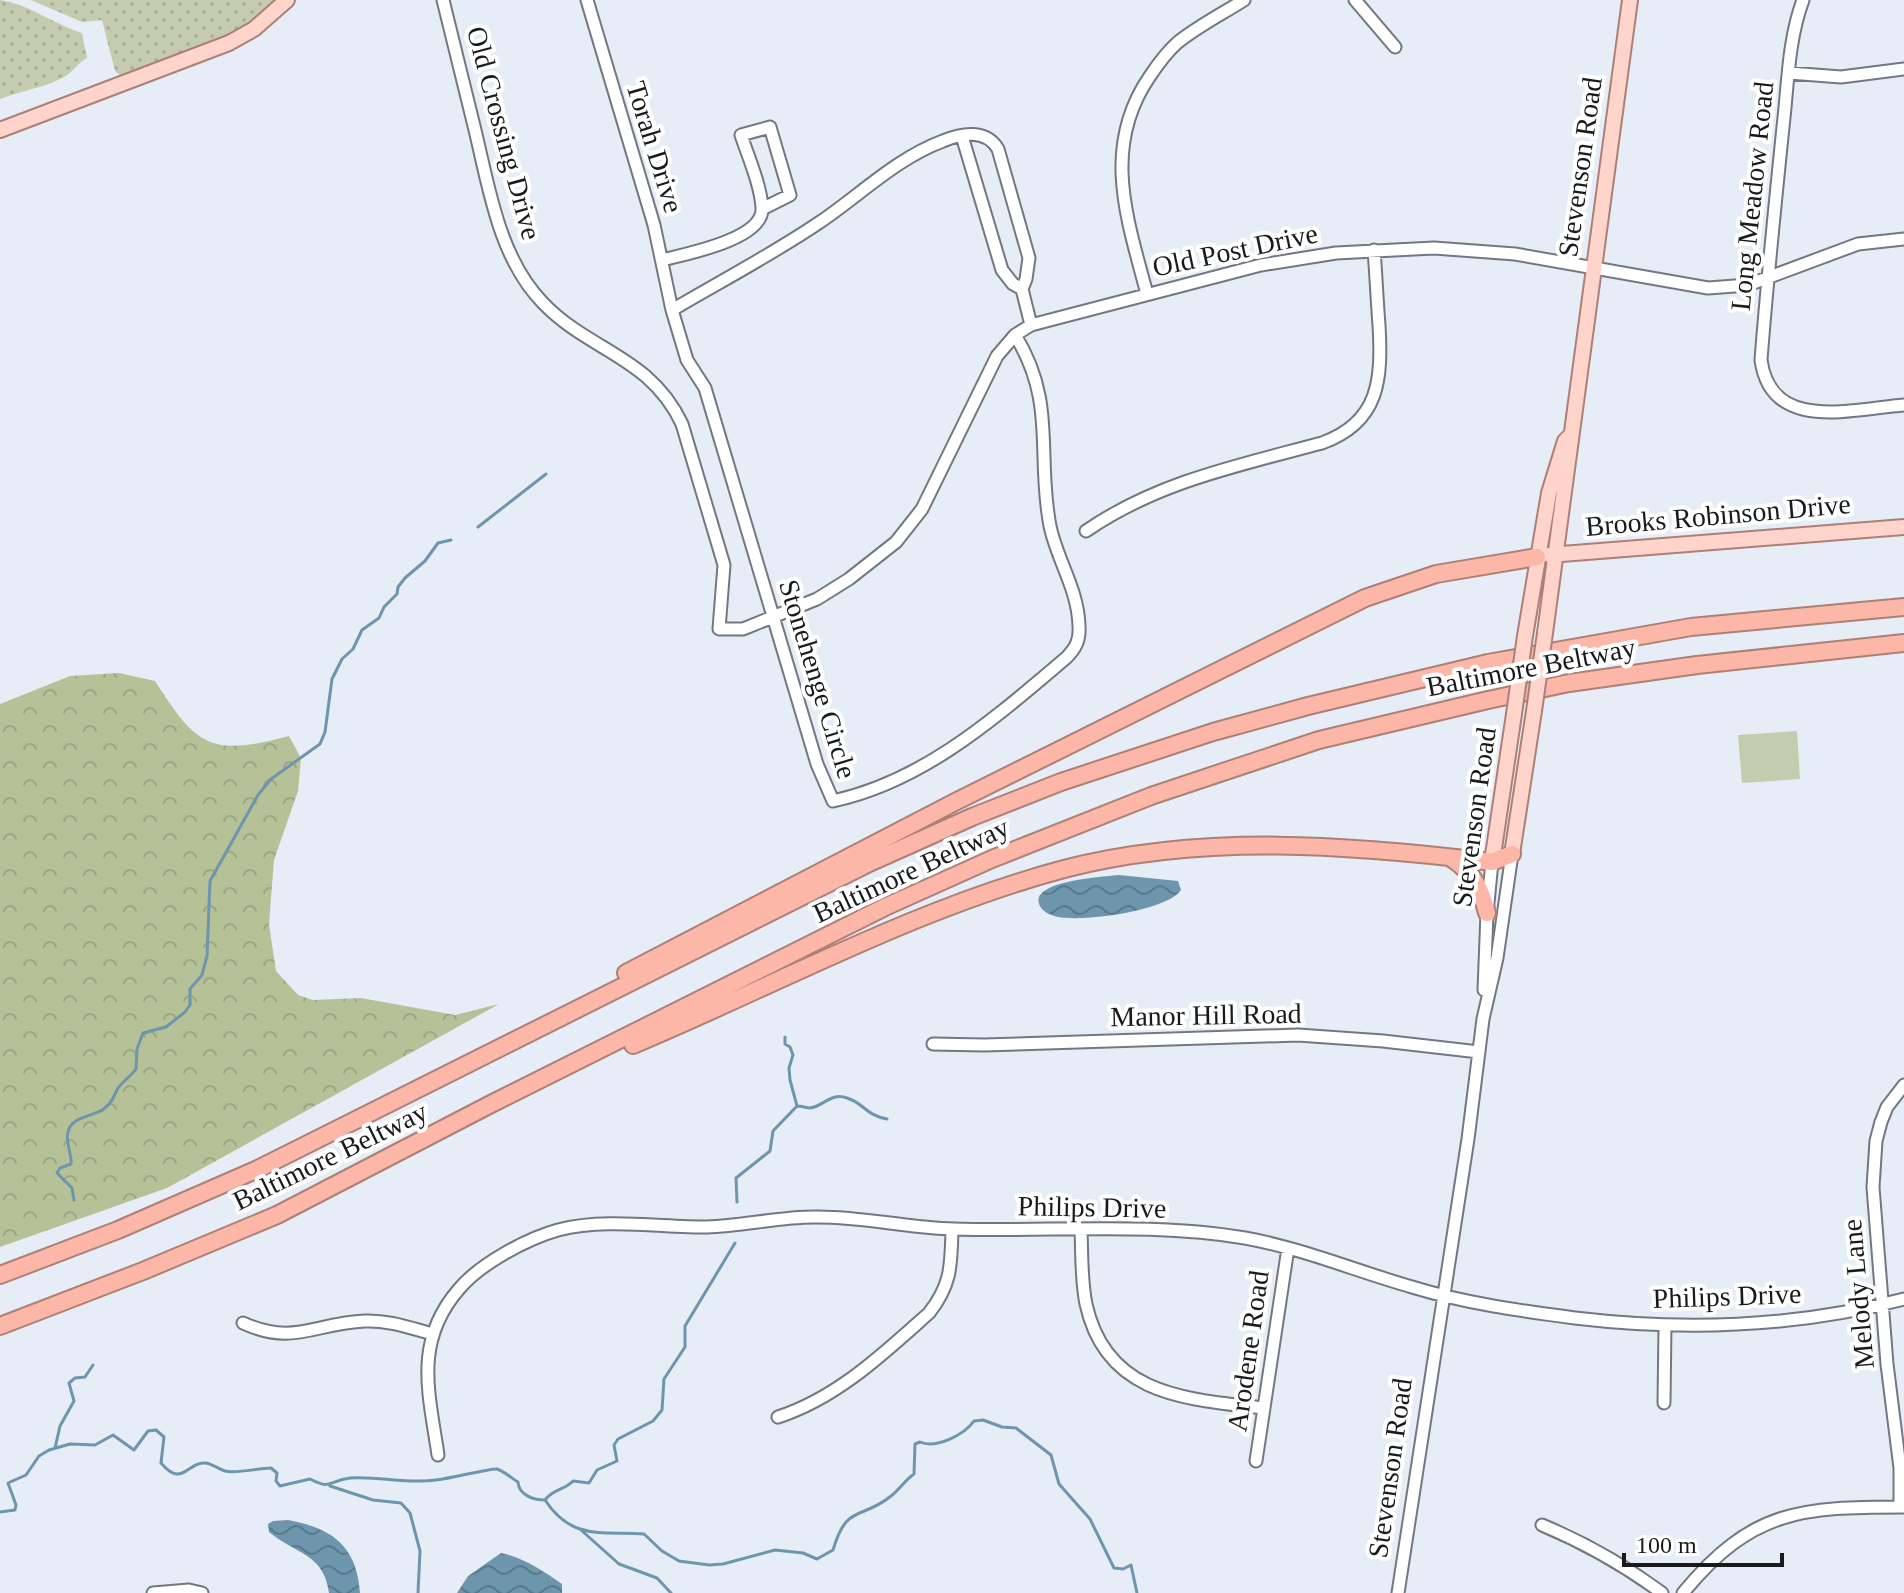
<svg xmlns="http://www.w3.org/2000/svg" width="1904" height="1593" viewBox="0 0 1904 1593" font-family="'Times New Roman',serif">
<style>
.grass{fill:url(#grass-dots)}
.forest{fill:url(#forest-crowns)}
.pitch{fill:#c4cbae}
.water{fill:url(#water-waves)}
.lines{fill:none;stroke-linecap:round;stroke-linejoin:round}
.stream{stroke:#6d96ad;stroke-width:3}
.minor-casing{stroke:#737880;stroke-width:15}
.major-casing{stroke:#ad8077;stroke-width:18}
.highway-casing{stroke:#ad8077;stroke-width:20}
.minor{stroke:#fff;stroke-width:11}
.major{stroke:#fed4cb;stroke-width:14}
.highway{stroke:#fdb7a8;stroke-width:16}
.major-bridge-casing{stroke:#ad8077;stroke-width:18;stroke-linecap:butt}
.major-bridge{stroke:#fed4cb;stroke-width:14}
.labels{text-anchor:middle;dominant-baseline:central;stroke-width:8;stroke-linejoin:round;paint-order:stroke}
.street-label{font-size:28px;fill:#181a1d;stroke:#fff}
</style>
<defs>
<pattern id="grass-dots" width="8" height="8" patternUnits="userSpaceOnUse" patternTransform="scale(2)"><rect width="8" height="8" fill="#c4cbae"/><path d="M2 2h.1M6 6h.1" fill="none" stroke="#a8ae95" stroke-width="1.8" stroke-linecap="round"/></pattern>
<pattern id="forest-crowns" width="20" height="18" patternUnits="userSpaceOnUse" patternTransform="scale(2)"><rect width="20" height="18" fill="#b7c198"/><path d="M2 6a3 3 0 1 1 6 0M12 15a3 3 0 1 1 6 0" fill="none" stroke="#9da583"/></pattern>
<pattern id="water-waves" width="16" height="10" patternUnits="userSpaceOnUse" patternTransform="scale(2)"><rect width="16" height="10" fill="#6d96ad"/><path d="M0 5q4-4 8 0t8 0" fill="none" stroke="#597a8c"/></pattern>
</defs>
<rect width="100%" height="100%" fill="#e7edf6"/>
<path class="grass" d="M 0,0 C 28,4 54,24 82,33 L 87,58 C 77,63 73,73 62,78 C 43,88 20,91 0,99 Z
M 31,0 L 279,0 C 233,40 179,59 121,76 L 115,71 L 102,20 L 82,22 Z"/>
<path class="forest" d="M 119,673 L 155,681 C 197,747 211,757 289,736 L 301,758 L 298,791 L 274,860 L 269,924 L 276,971 L 298,995 L 313,1000 L 361,998 L 455,1015 L 499,1004 L 167,1188 L 0,1247 L 0,704 L 70,676 Z"/>
<path class="pitch" d="M 1797,731 L 1800,779 L 1742,783 L 1738,735 Z"/>
<path class="water" d="M 1119,875 L 1178,881 L 1181,890 C 1167,911 1083,922 1058,917 C 1050,915 1042,912 1039,904 C 1032,880 1104,877 1119,875 Z
M 288,1520 C 332,1528 357,1546 360,1593 L 329,1593 C 324,1553 295,1554 269,1532 L 268,1524 L 273,1521 Z
M 501,1553 C 522,1557 544,1571 562,1584 L 562,1593 L 457,1593 L 468,1576 Z"/>
<g class="lines">
<path class="stream" d="M 478,527 L 546,474
M 785,1037 L 785,1044 L 790,1047 L 793,1055 L 789,1068 L 790,1080 L 797,1106
M 797,1106 C 802,1106 806,1108 810,1108 C 824,1106 831,1092 847,1098 C 864,1103 865,1115 887,1119
M 74,1200 L 72,1188 L 57,1173 L 60,1168 L 71,1164 C 72,1153 65,1143 68,1132 C 72,1116 92,1117 104,1109 C 113,1102 113,1097 118,1088 C 123,1081 131,1076 136,1069 L 137,1049 L 143,1033 L 166,1027 L 185,1012 L 190,1005 L 190,989 L 202,975 L 207,956 L 210,881 L 258,795 L 271,779 L 320,744 L 325,732 L 332,679 L 342,659 L 353,649 L 362,630 L 379,618 L 384,607 L 397,594 L 398,587 L 405,578 L 425,561 L 438,543 L 451,540
M 737,1202 L 736,1178 L 770,1151 L 773,1131 L 797,1106
M 55,1448 L 60,1426 L 74,1401 L 69,1383 L 75,1378 L 85,1377 L 93,1365
M 330,1486 L 373,1500 L 401,1503 L 410,1513 L 420,1551 L 418,1593
M 545,1500 C 553,1489 565,1490 573,1481 L 589,1483 L 597,1470 L 617,1461 L 614,1445 L 618,1439 L 653,1421 L 662,1410 L 664,1379 L 685,1347 L 685,1326 L 735,1243
M 0,1512 L 15,1510 L 16,1505 L 8,1483 L 26,1475 L 39,1456 L 49,1450 L 70,1444 L 95,1445 L 113,1435 L 134,1450 L 148,1431 L 156,1430 L 164,1437 L 161,1463 C 183,1489 187,1461 206,1463 C 213,1464 218,1469 225,1471 C 238,1474 257,1468 271,1468 L 277,1473 L 276,1481 L 280,1486 L 310,1479 C 333,1491 329,1480 350,1478 C 379,1476 407,1484 436,1480 C 448,1479 491,1468 497,1469 C 504,1471 511,1478 518,1482 C 519,1495 533,1500 545,1500 C 572,1541 602,1531 644,1534 L 662,1551 L 679,1561 L 709,1565 L 723,1564 L 775,1550 L 803,1553 L 817,1559 L 833,1550 C 847,1503 860,1521 891,1496 C 899,1490 905,1480 914,1474 L 915,1444 L 920,1442 C 936,1449 964,1435 974,1421 L 983,1420 L 1002,1427 L 1016,1428 L 1051,1455 L 1059,1484 L 1090,1519 L 1114,1568 L 1123,1569 L 1131,1565 L 1137,1593
M 581,1530 L 619,1564 L 657,1578 L 671,1593"/>
<defs>
<path id="minor" d="M 443,0 C 454,43 464,87 475,130 C 489,188 499,258 543,303 C 590,352 650,356 682,424 L 724,565 L 719,629 L 743,629 L 817,599 L 849,579 L 896,542 L 922,509 L 997,356 L 1015,335 L 1031,325 L 1261,265 L 1336,253 L 1434,248 L 1515,254 L 1708,288 L 1748,285 L 1858,244 L 1904,239
M 587,0 L 654,225 L 672,310 L 687,360 L 705,388 L 817,764 L 833,801 C 925,781 996,717 1066,658 C 1076,648 1080,640 1079,626 C 1078,589 1057,560 1050,526 C 1036,454 1057,403 1015,335
M 1355,0 L 1395,47
M 1803,0 C 1788,40 1788,85 1783,127 C 1775,205 1767,282 1761,360 C 1771,433 1852,409 1904,405
M 1789,73 L 1841,77 L 1904,69
M 962,136 L 1002,270 L 1013,284 L 1022,289
M 662,260 C 686,254 764,239 762,208 C 761,186 748,156 741,135 L 770,127 L 790,195 L 762,209
M 1147,294 C 1127,218 1101,147 1150,76 C 1158,64 1166,53 1177,43 C 1198,26 1222,14 1244,0
M 672,310 C 721,281 773,254 820,222 C 860,195 897,158 943,141 C 962,133 986,129 998,149 L 1029,258 L 1026,279 L 1022,289 L 1031,325
M 1086,531 C 1157,482 1240,465 1322,443 C 1380,422 1382,379 1379,325 C 1377,300 1376,275 1374,250
M 1484,990 L 1487,913 L 1492,862
M 933,1044 L 984,1045 L 1298,1035 L 1383,1041 L 1479,1052
M 1081,1230 C 1082,1254 1081,1280 1086,1304 C 1106,1396 1187,1399 1263,1408
M 243,1323 C 293,1346 315,1323 365,1321 C 388,1320 410,1328 433,1334
M 1664,1403 L 1665,1325
M 778,1417 C 837,1398 883,1354 929,1313 C 952,1284 951,1264 952,1229
M 438,1455 C 429,1393 413,1342 459,1289 C 480,1264 526,1239 558,1230 C 605,1218 658,1227 707,1227 C 743,1226 778,1217 814,1217 C 861,1216 907,1228 954,1229 C 1049,1232 1152,1222 1245,1238 C 1301,1248 1356,1271 1412,1287 C 1464,1303 1521,1311 1575,1318 C 1684,1331 1797,1327 1904,1299
M 1256,1461 L 1288,1248
M 1900,1507 L 1900,1468 L 1887,1364 L 1873,1187 L 1876,1141 L 1881,1122 L 1887,1107 L 1904,1085
M 1542,1525 C 1585,1543 1624,1565 1662,1593
M 153,1593 L 189,1590 L 202,1593
M 1398,1593 L 1468,1139 L 1483,1019 L 1497,958 L 1512,854
M 1683,1593 C 1752,1509 1802,1507 1904,1507"/>
<path id="major" d="M 0,130 L 229,43 L 254,29 L 287,0
M 1549,555 L 1904,527
M 1545,633 L 1630,0
M 1525,636 L 1549,493 L 1565,441 L 1569,437
M 1512,854 L 1534,711
M 1492,862 L 1514,714"/>
<path id="highway" d="M 1451,858 C 1473,872 1481,888 1487,913
M 626,973 L 955,802 L 1365,598 L 1436,574 L 1537,557
M 633,1045 C 776,985 914,909 1064,869 C 1204,833 1351,845 1492,862 L 1512,854
M 0,1275 L 118,1230 L 258,1169 L 869,863 L 972,817 L 1061,782 L 1213,732 L 1308,706 L 1488,663 L 1691,627 L 1904,607
M 0,1326 L 143,1271 L 277,1215 L 491,1104 L 885,907 L 992,859 L 1151,796 L 1319,740 L 1488,700 L 1569,683 L 1697,665 L 1904,643"/>
</defs>
<use href="#minor" class="minor-casing"/>
<use href="#major" class="major-casing"/>
<use href="#highway" class="highway-casing"/>
<use href="#minor" class="minor"/>
<use href="#major" class="major"/>
<use href="#highway" class="highway"/>
<defs>
<path id="major-bridge" d="M 1534,711 L 1545,633
M 1514,714 L 1525,636"/>
</defs>
<use href="#major-bridge" class="major-bridge-casing"/>
<use href="#major-bridge" class="major-bridge"/>
</g>
<g class="labels">
<g class="street-label">
<text transform="translate(504 133) rotate(75)">Old Crossing Drive</text>
<text transform="translate(655 147) rotate(73)">Torah Drive</text>
<text transform="translate(1580 167) rotate(-82)">Stevenson Road</text>
<text transform="translate(1752 196) rotate(-84)">Long Meadow Road</text>
<text transform="translate(1235 250) rotate(-12)">Old Post Drive</text>
<text transform="translate(1718 515) rotate(-5)">Brooks Robinson Drive</text>
<text transform="translate(1531 667) rotate(-11)">Baltimore Beltway</text>
<text transform="translate(818 679) rotate(73)">Stonehenge Circle</text>
<text transform="translate(1474 817) rotate(-82)">Stevenson Road</text>
<text transform="translate(911 870) rotate(-25)">Baltimore Beltway</text>
<text transform="translate(1206 1015) rotate(-1)">Manor Hill Road</text>
<text transform="translate(330 1156) rotate(-26)">Baltimore Beltway</text>
<text transform="translate(1092 1207) rotate(1)">Philips Drive</text>
<text transform="translate(1858 1294) rotate(-95)">Melody Lane</text>
<text transform="translate(1727 1296) rotate(-2)">Philips Drive</text>
<text transform="translate(1248 1351) rotate(-82)">Arodene Road</text>
<text transform="translate(1390 1468) rotate(-82)">Stevenson Road</text>
</g>
</g>
<path d="M1624 1553v12h158v-12" fill="none" stroke="#181a1d" stroke-width="4"/>
<text x="1636" y="1553" font-size="24" fill="#181a1d" stroke="#ffffff" stroke-width="6" paint-order="stroke">100 m</text>
</svg>
